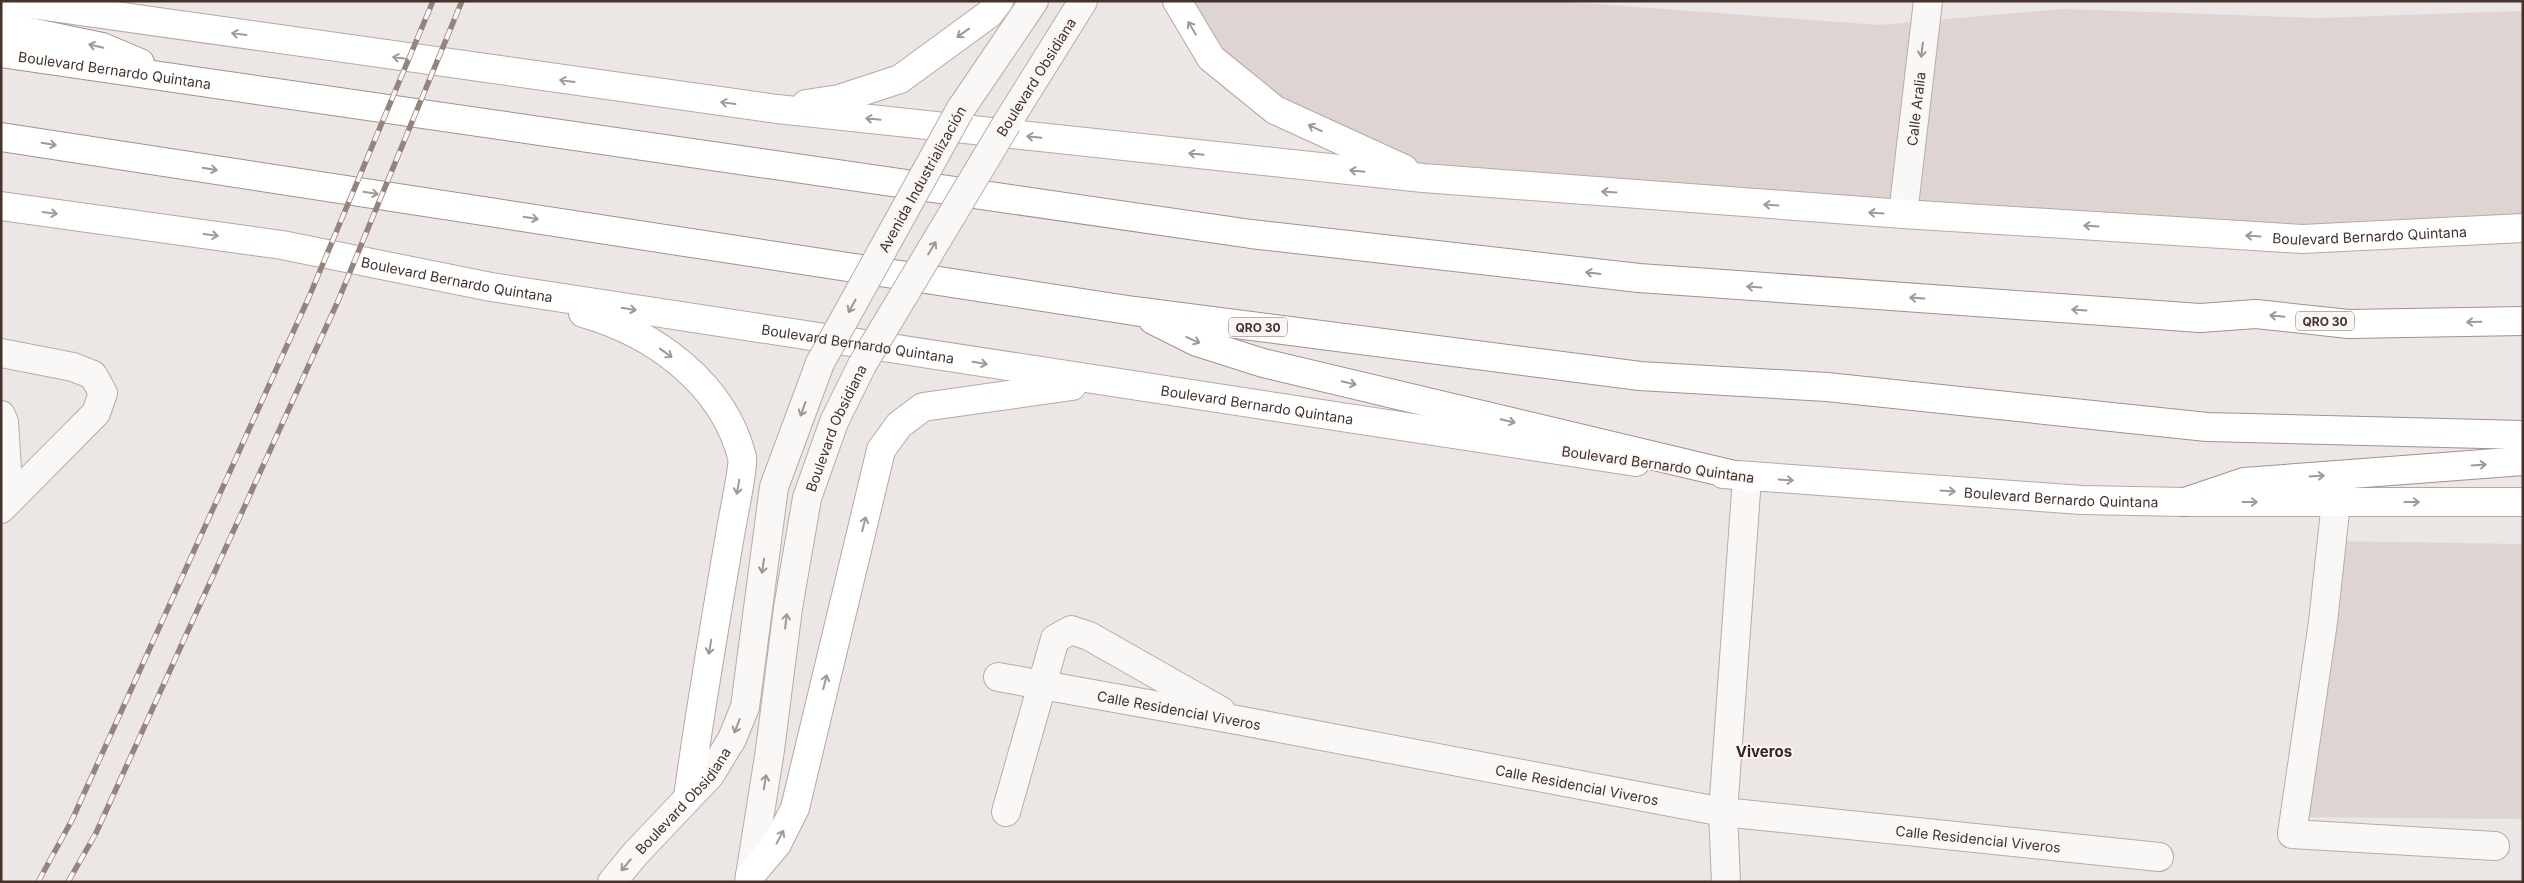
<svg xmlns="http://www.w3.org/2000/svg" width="2524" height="883" viewBox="0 0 2524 883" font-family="Inter,sans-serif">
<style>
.built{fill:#ded5d2}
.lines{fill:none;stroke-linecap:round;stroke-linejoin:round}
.minor-casing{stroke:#b7aca8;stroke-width:30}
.major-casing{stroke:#b8a8a2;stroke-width:30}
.highway-casing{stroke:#a3918a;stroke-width:30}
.minor{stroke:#faf8f7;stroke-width:28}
.major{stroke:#fff;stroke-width:28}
.highway{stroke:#fff;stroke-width:28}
.rail-casing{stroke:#96847c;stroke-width:5.5}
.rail{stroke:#f9f5f4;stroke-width:4;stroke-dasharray:11;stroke-linecap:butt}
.minor-bridge-casing{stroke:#b7aca8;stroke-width:30;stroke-linecap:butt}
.minor-bridge{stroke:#faf8f7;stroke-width:28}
.oneway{stroke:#a29894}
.oneway2{stroke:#a09590}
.labels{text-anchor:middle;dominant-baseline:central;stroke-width:4;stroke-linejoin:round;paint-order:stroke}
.shield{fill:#f9f5f4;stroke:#7b6c67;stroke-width:1}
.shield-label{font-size:12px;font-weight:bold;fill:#45322a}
.street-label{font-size:14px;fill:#45322a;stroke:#f9f5f4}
.neighbourhood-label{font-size:15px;font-weight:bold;fill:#36251c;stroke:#f9f5f4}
</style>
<rect width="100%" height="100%" fill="#ece6e4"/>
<path class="built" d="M 1177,1 L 1556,1 L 1879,25 L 2064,9 L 2318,18 L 2523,11 L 2523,228 L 2302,239 L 1423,178 L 1275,110 Z
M 2331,541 L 2523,544 L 2523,819 L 2296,817 Z"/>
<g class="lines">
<defs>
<g id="minor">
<path d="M 960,110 L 1034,1"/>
<path d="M 1007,123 L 1083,1"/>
<path id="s1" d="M 1903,214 L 1928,1"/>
<path d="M 1,353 L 73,367 L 93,375 L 103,393 L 96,413 L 1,509"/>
<path d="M 1,415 L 4,422 L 7,469 L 1,492"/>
<path d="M 2336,502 L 2323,622 L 2292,834 L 2495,846"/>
<path id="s2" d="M 998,677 L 1237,720 L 1723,812 L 2159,857"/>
<path d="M 1006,812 L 1055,639 L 1071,630 L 1089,636 L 1221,711"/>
<path id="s3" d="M 612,882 L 636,853 L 710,775 L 732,739 L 745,707 L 774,487 L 820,363"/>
<path id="s4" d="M 749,882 L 770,750 L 788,608 L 807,498 L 834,422 L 862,365"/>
<path d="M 1726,882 L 1723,812 L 1747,478"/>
</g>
<g id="major">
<path id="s5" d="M 9,1 L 777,109 L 1423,178 L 1903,214 L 2302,239 L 2523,228"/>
<path d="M 1177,1 L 1211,58 L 1275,110 L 1404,169"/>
<path d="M 806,104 L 839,99 L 900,79 L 989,14 L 999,1"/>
<path id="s6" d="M 1,206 L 282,245 L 491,287 L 1636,462"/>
<path d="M 583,313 C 654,333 723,383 742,457 C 744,466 732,522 730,535 C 715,623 700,710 688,797"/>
<path id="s7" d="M 1723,474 L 2082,500 L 2185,502 L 2523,502"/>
<path d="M 750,876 L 777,844 L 795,808 L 881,450 L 899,425 L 923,407 L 1072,386"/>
</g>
<g id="highway">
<path d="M 1,26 L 102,47 L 140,63"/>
<path id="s8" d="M 1,53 L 1251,234 L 1639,278 L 2200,318 L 2256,314 L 2349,324 L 2523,321"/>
<path d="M 1,137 L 1134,311 L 1640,376 L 1827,387 L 2207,427 L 2523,435"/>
<path d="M 1153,320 L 1197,342 L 1263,363 L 1747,478"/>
<path d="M 2185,502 L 2244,482 L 2523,461"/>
</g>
</defs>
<use href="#minor" class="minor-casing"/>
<use href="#major" class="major-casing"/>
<use href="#highway" class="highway-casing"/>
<use href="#minor" class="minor"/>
<use href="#major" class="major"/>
<use href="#highway" class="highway"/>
<defs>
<path id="rail" d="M 38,882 L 72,820 L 309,297 L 433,1
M 68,882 L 96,833 L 338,301 L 462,1"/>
</defs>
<use href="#rail" class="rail-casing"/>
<use href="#rail" class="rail"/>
<defs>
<path id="minor-bridge" d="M 820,363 L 960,110
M 862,365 L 1007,123"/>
</defs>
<use href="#minor-bridge" class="minor-bridge-casing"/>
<use href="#minor-bridge" class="minor-bridge"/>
</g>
<defs><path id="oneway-shaft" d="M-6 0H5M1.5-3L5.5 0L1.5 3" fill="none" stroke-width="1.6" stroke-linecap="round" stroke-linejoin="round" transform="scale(1.25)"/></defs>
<g class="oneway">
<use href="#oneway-shaft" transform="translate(1192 28) rotate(-121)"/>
<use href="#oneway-shaft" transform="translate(963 33) rotate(144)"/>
<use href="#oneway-shaft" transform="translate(239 34) rotate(-172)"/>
<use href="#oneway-shaft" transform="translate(96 46) rotate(-167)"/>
<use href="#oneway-shaft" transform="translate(400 58) rotate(-172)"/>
<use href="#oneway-shaft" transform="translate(567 81) rotate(-172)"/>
<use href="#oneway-shaft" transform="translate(728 103) rotate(-172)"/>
<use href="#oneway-shaft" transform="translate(873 119) rotate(-174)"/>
<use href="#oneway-shaft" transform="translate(1315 128) rotate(-155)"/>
<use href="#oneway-shaft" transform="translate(1034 137) rotate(-174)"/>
<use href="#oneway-shaft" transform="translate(49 144) rotate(9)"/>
<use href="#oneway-shaft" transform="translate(1196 154) rotate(-174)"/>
<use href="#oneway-shaft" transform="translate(210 169) rotate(9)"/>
<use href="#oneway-shaft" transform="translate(1357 171) rotate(-174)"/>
<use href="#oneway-shaft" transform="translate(1609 192) rotate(-176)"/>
<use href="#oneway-shaft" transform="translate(371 193) rotate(9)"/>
<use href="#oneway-shaft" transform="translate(1771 205) rotate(-176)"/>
<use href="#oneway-shaft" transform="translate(50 213) rotate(8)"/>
<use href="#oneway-shaft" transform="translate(1876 213) rotate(-176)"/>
<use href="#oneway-shaft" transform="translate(531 218) rotate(9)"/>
<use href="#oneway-shaft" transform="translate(2091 226) rotate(-176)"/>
<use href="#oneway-shaft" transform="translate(211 235) rotate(8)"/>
<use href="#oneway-shaft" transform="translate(2253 236) rotate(-176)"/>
<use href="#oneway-shaft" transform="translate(1593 273) rotate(-173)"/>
<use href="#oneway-shaft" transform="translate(1754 287) rotate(-176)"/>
<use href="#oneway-shaft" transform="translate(1917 298) rotate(-176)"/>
<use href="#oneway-shaft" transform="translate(629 309) rotate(9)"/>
<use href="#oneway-shaft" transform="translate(2079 310) rotate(-176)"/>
<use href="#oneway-shaft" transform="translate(2277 316) rotate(-174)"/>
<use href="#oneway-shaft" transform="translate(2474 322) rotate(179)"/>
<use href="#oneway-shaft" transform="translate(1193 340) rotate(24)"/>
<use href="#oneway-shaft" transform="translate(666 353) rotate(36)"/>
<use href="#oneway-shaft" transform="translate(980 363) rotate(9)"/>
<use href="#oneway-shaft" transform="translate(1349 383) rotate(13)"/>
<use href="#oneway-shaft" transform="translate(1508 421) rotate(13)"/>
<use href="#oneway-shaft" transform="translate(2479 465) rotate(-4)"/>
<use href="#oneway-shaft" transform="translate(2317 476) rotate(-4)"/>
<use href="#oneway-shaft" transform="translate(1786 480) rotate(4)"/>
<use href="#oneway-shaft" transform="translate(738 487) rotate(100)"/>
<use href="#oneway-shaft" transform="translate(1948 491) rotate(4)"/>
<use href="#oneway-shaft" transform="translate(2250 502)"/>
<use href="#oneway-shaft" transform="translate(2412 502)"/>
<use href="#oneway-shaft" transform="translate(864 524) rotate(-76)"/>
<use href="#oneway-shaft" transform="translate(710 647) rotate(100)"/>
<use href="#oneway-shaft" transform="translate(825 682) rotate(-76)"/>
<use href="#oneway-shaft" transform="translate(780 837) rotate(-62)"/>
</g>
<g class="oneway2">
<use href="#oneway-shaft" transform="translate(1922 50) rotate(97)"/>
<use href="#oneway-shaft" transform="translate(932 248) rotate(-59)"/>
<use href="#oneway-shaft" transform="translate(852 306) rotate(119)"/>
<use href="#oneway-shaft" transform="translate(803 409) rotate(110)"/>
<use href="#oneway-shaft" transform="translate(763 566) rotate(98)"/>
<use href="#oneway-shaft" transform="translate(786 621) rotate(-83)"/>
<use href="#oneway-shaft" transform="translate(737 726) rotate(111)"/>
<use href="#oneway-shaft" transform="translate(765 782) rotate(-81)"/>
<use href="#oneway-shaft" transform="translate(626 865) rotate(130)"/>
</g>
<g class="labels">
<g class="shield">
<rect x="2296" y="311.5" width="58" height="19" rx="4"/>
<rect x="1229" y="317.5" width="58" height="19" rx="4"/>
</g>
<g class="shield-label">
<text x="2325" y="321">QRO 30</text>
<text x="1258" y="327">QRO 30</text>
</g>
<g class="street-label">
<text stroke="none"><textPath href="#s8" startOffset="115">Boulevard Bernardo Quintana</textPath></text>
<text transform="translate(1036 77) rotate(-58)">Boulevard Obsidiana</text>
<text stroke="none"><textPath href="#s1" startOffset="106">Calle Aralia</textPath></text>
<text transform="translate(922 179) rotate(-61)">Avenida Industrialización</text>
<text stroke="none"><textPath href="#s5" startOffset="2374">Boulevard Bernardo Quintana</textPath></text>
<text stroke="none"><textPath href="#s6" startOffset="462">Boulevard Bernardo Quintana</textPath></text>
<text stroke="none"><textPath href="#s6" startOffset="868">Boulevard Bernardo Quintana</textPath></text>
<text stroke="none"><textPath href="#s6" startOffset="1272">Boulevard Bernardo Quintana</textPath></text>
<text stroke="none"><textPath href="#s4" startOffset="464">Boulevard Obsidiana</textPath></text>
<text transform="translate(1658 464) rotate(8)">Boulevard Bernardo Quintana</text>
<text stroke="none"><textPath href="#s7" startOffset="339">Boulevard Bernardo Quintana</textPath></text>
<text stroke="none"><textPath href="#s2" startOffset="184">Calle Residencial Viveros</textPath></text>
<text stroke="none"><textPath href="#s2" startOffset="589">Calle Residencial Viveros</textPath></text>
<text stroke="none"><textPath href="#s3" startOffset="108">Boulevard Obsidiana</textPath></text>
<text stroke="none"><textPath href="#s2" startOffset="994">Calle Residencial Viveros</textPath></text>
</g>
<g class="neighbourhood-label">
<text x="1764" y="751">Viveros</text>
</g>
</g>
<rect width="2524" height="883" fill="none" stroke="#45322a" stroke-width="5"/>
</svg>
